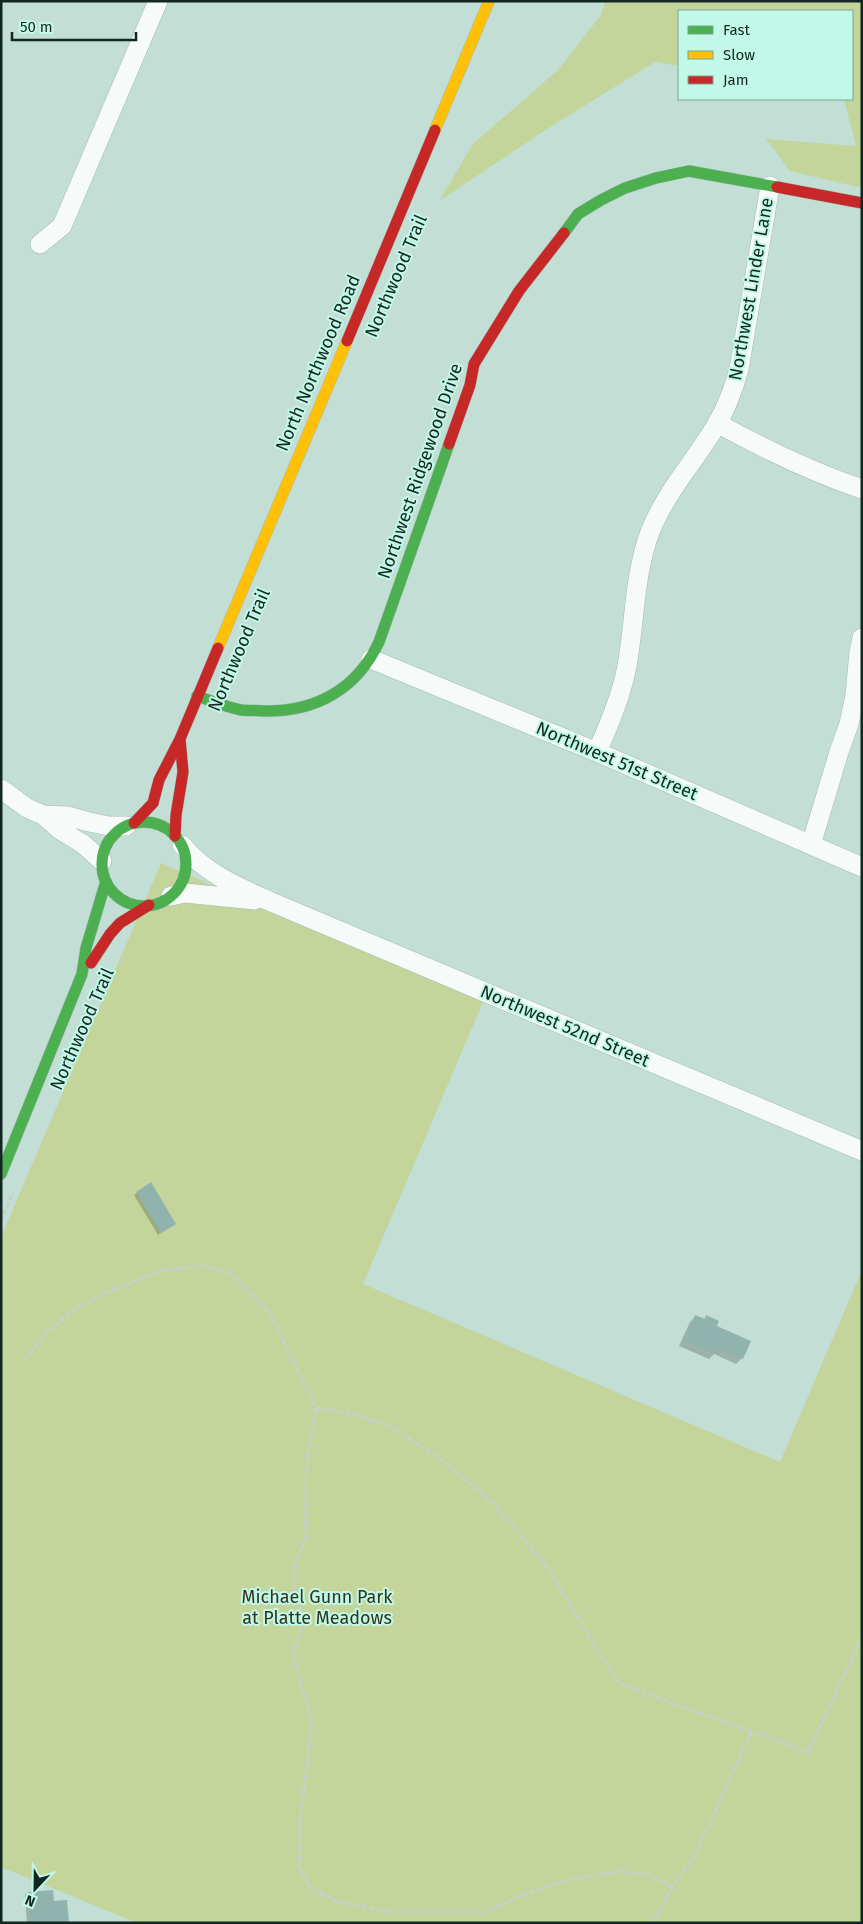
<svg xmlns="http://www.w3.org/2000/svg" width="863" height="1924" viewBox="0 0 863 1924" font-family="'Fira Sans',sans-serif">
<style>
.green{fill:#c4d59c}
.shadow{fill:#0003}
.building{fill:#90b3ae}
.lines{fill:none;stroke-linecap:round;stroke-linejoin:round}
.street-casing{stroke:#a4bbb4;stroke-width:20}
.fast-casing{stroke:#a4bbb4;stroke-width:12}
.slow-casing{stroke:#a4bbb4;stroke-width:12}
.jam-casing{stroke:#a4bbb4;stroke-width:12}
.path{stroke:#c7d0cc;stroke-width:3;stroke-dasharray:5 2.5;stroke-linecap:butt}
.street{stroke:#f6faf9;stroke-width:19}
.fast{stroke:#4caf50;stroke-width:11}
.slow{stroke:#ffc107;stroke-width:11}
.jam{stroke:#c62828;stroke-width:11}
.labels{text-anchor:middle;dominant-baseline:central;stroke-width:4;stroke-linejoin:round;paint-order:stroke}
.street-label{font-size:18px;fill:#122721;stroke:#c2f8e7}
.park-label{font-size:18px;fill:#31341c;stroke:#c2f8e7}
</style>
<rect width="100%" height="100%" fill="#c2ded5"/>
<path class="green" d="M 605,1 L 862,1 L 862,188 L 790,171 L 766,139 L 856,146 L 844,99 L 852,99 L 852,11 L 679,11 L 679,66 L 655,62 L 550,127 L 439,201 L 473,144 L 558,70 L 601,15 Z
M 161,863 L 483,1002 L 363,1284 L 780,1462 L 862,1270 L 862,1923 L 137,1923 L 1,1867 L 1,1237 Z"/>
<path class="shadow" d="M 137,1193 L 172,1226 L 158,1235 L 134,1195 Z
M 707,1316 L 742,1358 L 736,1364 L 714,1354 L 709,1359 L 679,1346 L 690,1322 L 695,1317 L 703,1320 Z
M 27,1893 L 53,1902 L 68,1923 L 27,1923 L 25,1895 Z"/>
<path class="building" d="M 151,1182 L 176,1224 L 161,1233 L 136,1192 Z
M 695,1315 L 705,1319 L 706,1315 L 719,1321 L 717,1326 L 751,1341 L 743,1359 L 718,1348 L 716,1354 L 684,1340 Z
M 53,1890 L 54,1901 L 67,1900 L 69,1923 L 29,1923 L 27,1892 Z"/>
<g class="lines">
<defs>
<path id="street" d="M 40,244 L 62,226 L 158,1
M 717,423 C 764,449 811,472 862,489
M 371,659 L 597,752 L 862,867
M 597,752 C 609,724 621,697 627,666 C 635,621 634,575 650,532 C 666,491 697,459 718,422 C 728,405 734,387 739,369 L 770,186
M 1,789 L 27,808 L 43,815 L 60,830 L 83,844 L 102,861
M 43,815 L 67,816 L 89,822 L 109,826 L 126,826
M 182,845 C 205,873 236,886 269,901 L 862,1151
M 811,845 L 839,752 L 849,724 L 855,695 L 859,652 L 862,638
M 171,896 L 185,893 L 255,900"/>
<path id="fast" d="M 564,233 L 578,214 L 601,200 L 625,188 L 656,178 L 689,171 L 777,187
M 197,696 C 211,701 226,707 241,710 C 249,711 257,710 264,711 C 316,712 357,689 379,642 L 449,444
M102 864a42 42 0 1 1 84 0a42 42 0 1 1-84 0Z
M 1,1174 L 82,974 L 86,948 L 106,881"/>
<path id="slow" d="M 435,130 L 489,1
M 218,648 L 347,341"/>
<path id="jam" d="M 777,187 L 862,203
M 347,341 L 435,130
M 449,444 L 470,385 L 474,364 L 519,291 L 564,233
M 134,823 L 153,803 L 159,780 L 180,739 L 218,648
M 175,836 L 176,815 L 183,772 L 180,739
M 91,963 L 110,934 L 120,923 L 149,905"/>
</defs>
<use href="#street" class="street-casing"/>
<use href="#fast" class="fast-casing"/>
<use href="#slow" class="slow-casing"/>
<use href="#jam" class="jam-casing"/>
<path class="path" d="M 1,1221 L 13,1192
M 25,1359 L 47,1332 L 76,1308 L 114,1289 L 164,1270 L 202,1266 L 229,1272 L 270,1313 L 316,1408 L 307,1460 L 305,1539 L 296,1562 L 294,1584 L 304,1621 L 293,1654 L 312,1723 L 299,1831 L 299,1866 L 311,1889 L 336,1901 L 388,1912 L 485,1912 L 530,1892 L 569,1880 L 620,1871 L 648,1875 L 673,1886
M 316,1408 L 349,1413 L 390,1426 L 446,1463 L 496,1506 L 548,1568 L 599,1653 L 620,1684 L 808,1752 L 862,1637
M 653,1923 L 673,1886 L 696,1853 L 751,1733"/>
<use href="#street" class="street"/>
<use href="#fast" class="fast"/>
<use href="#slow" class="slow"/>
<use href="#jam" class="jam"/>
</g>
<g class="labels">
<g class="street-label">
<text transform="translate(396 276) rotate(-67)">Northwood Trail</text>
<text transform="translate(751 289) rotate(-80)">Northwest Linder Lane</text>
<text transform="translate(318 363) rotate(-67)">North Northwood Road</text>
<text transform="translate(420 471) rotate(-71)">Northwest Ridgewood Drive</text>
<text transform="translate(239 650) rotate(-67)">Northwood Trail</text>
<text transform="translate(617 761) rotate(23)">Northwest 51st Street</text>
<text transform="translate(565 1026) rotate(23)">Northwest 52nd Street</text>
<text transform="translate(82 1029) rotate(-66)">Northwood Trail</text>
</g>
<g class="park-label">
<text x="317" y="1597">Michael Gunn Park<tspan x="317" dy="21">at Platte Meadows</tspan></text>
</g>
</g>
<rect width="863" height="1924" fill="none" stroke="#122721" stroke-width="5"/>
<rect x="678" y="10" width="175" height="90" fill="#c2f8e7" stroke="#7ca498"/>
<rect x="688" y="26" width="25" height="8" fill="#4caf50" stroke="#7ca498"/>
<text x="723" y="35" font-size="15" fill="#122721">Fast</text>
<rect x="688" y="51" width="25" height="8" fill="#ffc107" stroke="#7ca498"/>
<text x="723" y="60" font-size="15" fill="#122721">Slow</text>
<rect x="688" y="76" width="25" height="8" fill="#c62828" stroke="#7ca498"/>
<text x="723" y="85" font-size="15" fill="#122721">Jam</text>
<g transform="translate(35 1889) rotate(202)" stroke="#c2f8e7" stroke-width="4" paint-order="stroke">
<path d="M0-4L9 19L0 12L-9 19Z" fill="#122721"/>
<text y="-8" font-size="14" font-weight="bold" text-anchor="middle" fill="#122721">N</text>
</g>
<path d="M12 32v8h124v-8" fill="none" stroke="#122721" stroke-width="2.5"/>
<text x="20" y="32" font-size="15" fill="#122721" stroke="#c2f8e7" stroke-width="4" paint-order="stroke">50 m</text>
</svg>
